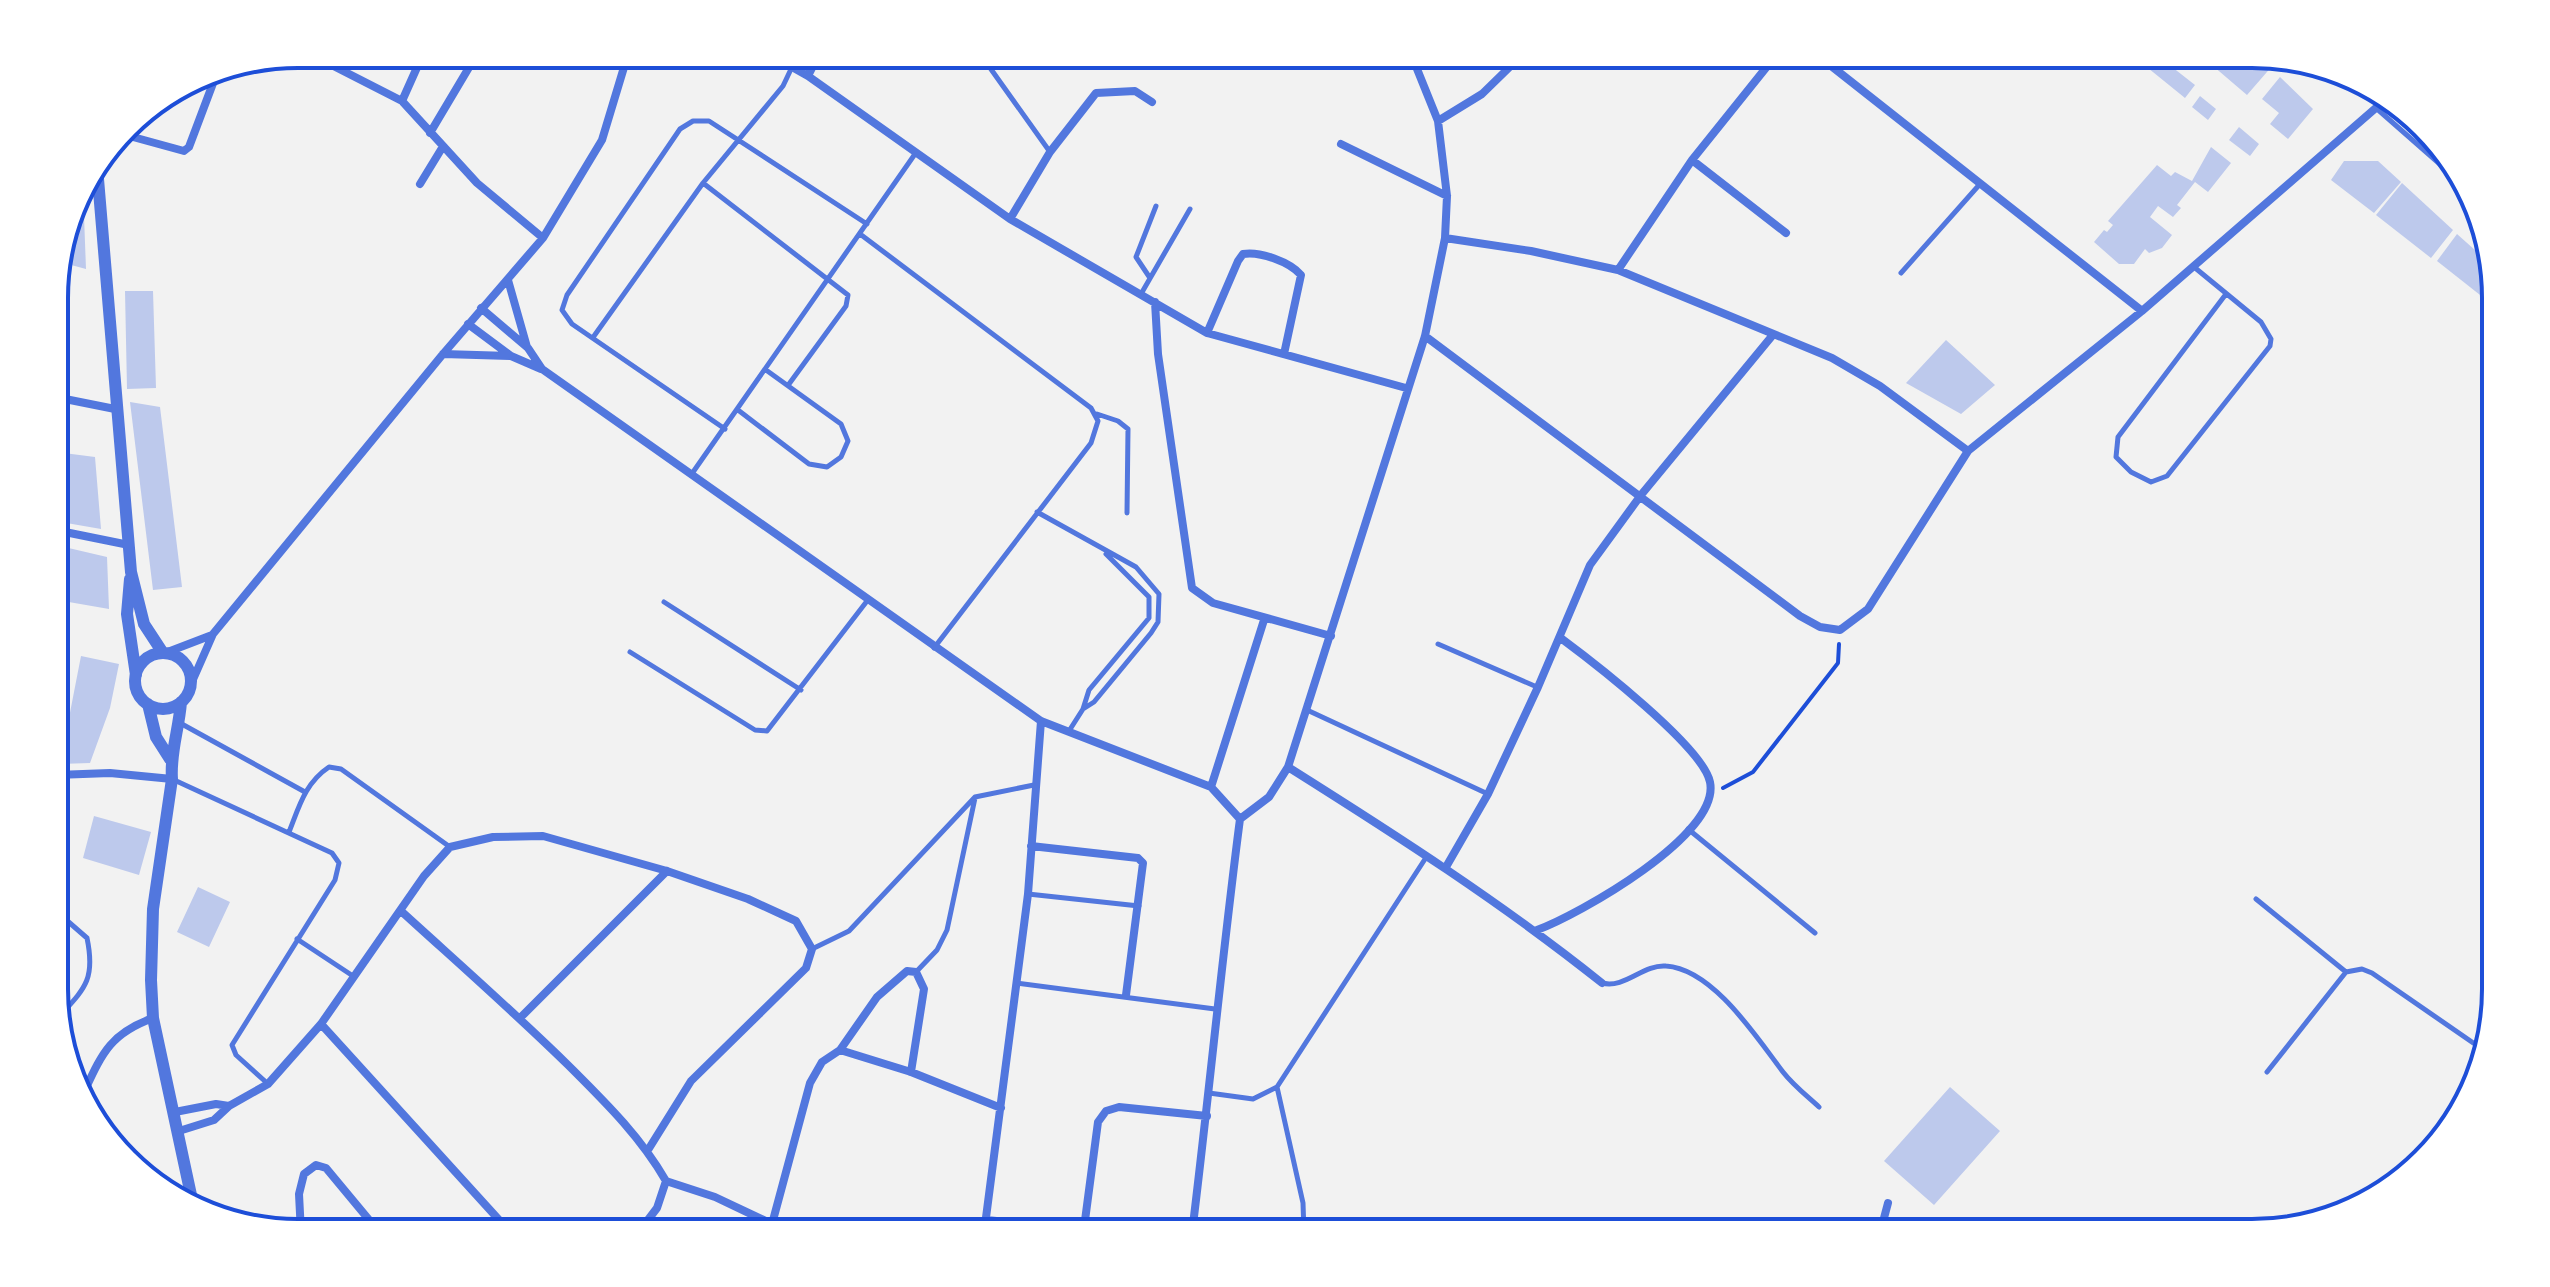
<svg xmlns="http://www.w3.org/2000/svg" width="2550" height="1287" viewBox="0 0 2550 1287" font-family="Cabin,sans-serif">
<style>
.building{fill:#bdc9ec}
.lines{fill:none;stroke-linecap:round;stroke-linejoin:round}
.path{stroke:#1d4ed8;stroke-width:4}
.service{stroke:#5277de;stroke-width:5}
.minor{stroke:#5277de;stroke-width:8}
.tertiary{stroke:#5277de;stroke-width:12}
.rim{fill:none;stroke:#1d4ed8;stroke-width:4}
</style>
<rect width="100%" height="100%" fill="#f2f2f2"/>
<path class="building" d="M 2199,54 L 2252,54 L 2263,57 L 2273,65 L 2247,95 Z
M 2158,56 L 2195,85 L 2185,98 L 2148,68 Z
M 2280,77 L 2313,109 L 2288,139 L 2270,124 L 2279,113 L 2262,99 Z
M 2200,96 L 2216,109 L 2208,120 L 2192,107 Z
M 2239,127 L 2259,144 L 2250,156 L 2229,140 Z
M 2211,147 L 2231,163 L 2208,192 L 2195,182 L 2177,205 L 2181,208 L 2173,217 L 2158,206 L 2150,217 L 2172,235 L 2162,248 L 2149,253 L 2145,249 L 2134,264 L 2119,264 L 2094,242 L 2104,230 L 2107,232 L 2113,225 L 2108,221 L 2157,165 L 2171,176 L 2175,172 L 2192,181 Z
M 2344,161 L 2378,161 L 2401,182 L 2374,213 L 2331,180 Z
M 2402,183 L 2453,230 L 2431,258 L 2376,215 Z
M 82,186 L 83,189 L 86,269 L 60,262 Z
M 2457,234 L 2494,267 L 2494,306 L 2437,261 Z
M 125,291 L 153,291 L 156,388 L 127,389 Z
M 1946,340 L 1995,385 L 1961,414 L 1906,383 Z
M 130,402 L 160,407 L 182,587 L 153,590 Z
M 56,452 L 95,457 L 101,529 L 55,521 Z
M 60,546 L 107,557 L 109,609 L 63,601 Z
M 81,656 L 119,664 L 110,708 L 90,763 L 60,764 Z
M 94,816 L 151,832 L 139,875 L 83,858 Z
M 198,887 L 230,902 L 209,947 L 177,932 Z
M 1950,1087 L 2000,1131 L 1934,1205 L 1884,1161 Z"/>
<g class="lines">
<path class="path" d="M 1723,788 L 1753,772 L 1838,663 L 1839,644"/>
<path class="service" d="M 863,54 L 883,66
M 970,54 L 988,65 L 1050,152
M 2376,108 L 2458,180
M 703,183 L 848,295 L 846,306 L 789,384
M 860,234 L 1091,408 L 1098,421 L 1091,443 L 934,648
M 2194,267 L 2261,322 L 2271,339 L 2270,346 L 2167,476 L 2151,482 L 2131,472 L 2116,457 L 2118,437 L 2226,294
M 1901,273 L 1980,184
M 1150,278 L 1136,257 L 1156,206
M 1141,294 L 1190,209
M 594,336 L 703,183 L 783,86 L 792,67
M 738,410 L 809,464 L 827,467 L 841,457 L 848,441 L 841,424 L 766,370
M 1097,414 L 1118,421 L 1128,429 L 1127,513
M 725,429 L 572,324 L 562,310 L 567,295 L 680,129 L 693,121 L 709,121 L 867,224
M 691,475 L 915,154
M 1037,512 L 1136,567 L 1159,594 L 1158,622 L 1151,633 L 1094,702 L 1083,709
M 664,602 L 801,690
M 1438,644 L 1537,687
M 630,652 L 755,730 L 767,731 L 867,601
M 1307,710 L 1488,794
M 180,723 L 305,792
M 1069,731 L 1083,709 L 1089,690 L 1149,618 L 1149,597 L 1106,554
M 172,779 L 332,853 L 339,863 L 335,880 L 232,1045 L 236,1055 L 267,1083
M 1688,829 L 1815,933
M 289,832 C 299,807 305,783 329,767 L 341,769 L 450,847
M 1028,894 L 1139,906
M 2256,899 L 2346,972 L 2362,969 L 2372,973 L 2482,1049
M 56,911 L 87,938 C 96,981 84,989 56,1020
M 297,939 L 353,976
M 812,949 L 849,931 L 975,797 L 1034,785
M 916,972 L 937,950 L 947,930 L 975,798
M 1016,983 L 1215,1009
M 1602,983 C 1625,989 1643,964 1666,966 C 1713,969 1757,1038 1783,1072 C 1793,1085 1807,1096 1819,1107
M 2267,1072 L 2346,972
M 1277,1087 L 1303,1203 L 1304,1233
M 1209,1093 L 1253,1099 L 1277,1087 L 1427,856"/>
<path class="minor" d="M 310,54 L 402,101 L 477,183 L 543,238
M 769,54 L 808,76 L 1010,219 L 1207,333 L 1406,388
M 1816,54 L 2142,311
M 808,76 L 819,54
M 402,101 L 423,54
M 1438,121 L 1482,94 L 1523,54
M 430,133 L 477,54
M 122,134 L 184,151 L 189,147 L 218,70
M 1341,144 L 1447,196
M 1692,160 L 1786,233
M 420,184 L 442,148
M 1010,219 L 1050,152 L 1096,93 L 1135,91 L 1152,102
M 1445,238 L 1531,251 L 1618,270 L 1832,358 L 1880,386 L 1968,451
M 1618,270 L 1692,160 L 1777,54
M 508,280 L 527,347
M 1155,302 L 1158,354 L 1192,588 L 1213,603 L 1331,636
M 481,308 L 528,348 L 542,369 L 1041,721 L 1211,787 L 1240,819
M 468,324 L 511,356 L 541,369
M 1207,333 L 1238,261 L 1243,254 C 1260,251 1290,262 1301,275 L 1284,354
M 1425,336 L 1800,616 L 1820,627 L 1840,630 L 1868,609 L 1968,451 L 2142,311 L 2385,100
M 443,354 L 510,356
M 55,397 L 115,409
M 55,530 L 129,545
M 165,653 L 212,635
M 191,684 L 213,634 L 443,354 L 543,238 L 602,140 L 628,54
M 1288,767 C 1396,835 1502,903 1602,983
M 56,775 L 110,773 L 172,779
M 1211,787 L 1264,620
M 1240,819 L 1269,797 L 1288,767 L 1425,336 L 1445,238 L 1447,196 L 1438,121 L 1411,54
M 1031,846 L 1138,858 L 1143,863 L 1126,995
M 1446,867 L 1488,794 L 1538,687 L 1590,565 L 1641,495 L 1772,336
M 401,911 C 457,962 514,1012 568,1065 C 605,1102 640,1136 666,1181
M 1537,930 C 1578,915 1721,835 1710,782 C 1703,747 1593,662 1562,639
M 520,1018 L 667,871
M 321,1024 L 511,1233
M 840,1050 L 911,1072 L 1001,1108
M 85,1090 C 103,1051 112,1033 153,1018
M 175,1112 L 216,1104 L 229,1106
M 179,1131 L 214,1120 L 229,1106 L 268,1084 L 321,1024 L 424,876 L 450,847 L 493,837 L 543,836 L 667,871 L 748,899 L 796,921 L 812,949 L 806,968 L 691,1081 L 648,1150
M 666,1181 L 715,1197 L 791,1233
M 986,1220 L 1119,1233
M 772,1224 L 810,1083 L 822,1062 L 840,1050 L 877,997 L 907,971 L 916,972 L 924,989 L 911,1072
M 1084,1228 L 1098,1122 L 1106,1111 L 1119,1107 L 1207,1116
M 301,1233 L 299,1194 L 304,1174 L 316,1165 L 326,1168 L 380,1233
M 638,1233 L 657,1208 L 666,1181
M 984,1233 L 1028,894 L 1041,721
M 1192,1233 C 1209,1095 1222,957 1240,819
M 1880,1233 L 1888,1203"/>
<path class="tertiary" d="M 97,167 L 131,572 L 144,624 L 163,653
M 130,579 L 127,614 L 136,675
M135 681a28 28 0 1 1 56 0a28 28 0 1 1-56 0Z
M 181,702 C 179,729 170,753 172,779 L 153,909 L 151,980 L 153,1018 L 194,1209
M 148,704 L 156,737 L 170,759"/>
</g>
<path d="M0 0H2550V1287H0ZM298 68H2252A230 230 0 0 1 2482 298V989A230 230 0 0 1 2252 1219H298A230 230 0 0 1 68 989V298A230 230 0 0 1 298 68Z" fill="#fff" fill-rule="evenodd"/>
<path class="rim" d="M298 68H2252A230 230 0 0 1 2482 298V989A230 230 0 0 1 2252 1219H298A230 230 0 0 1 68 989V298A230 230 0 0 1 298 68Z"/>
</svg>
